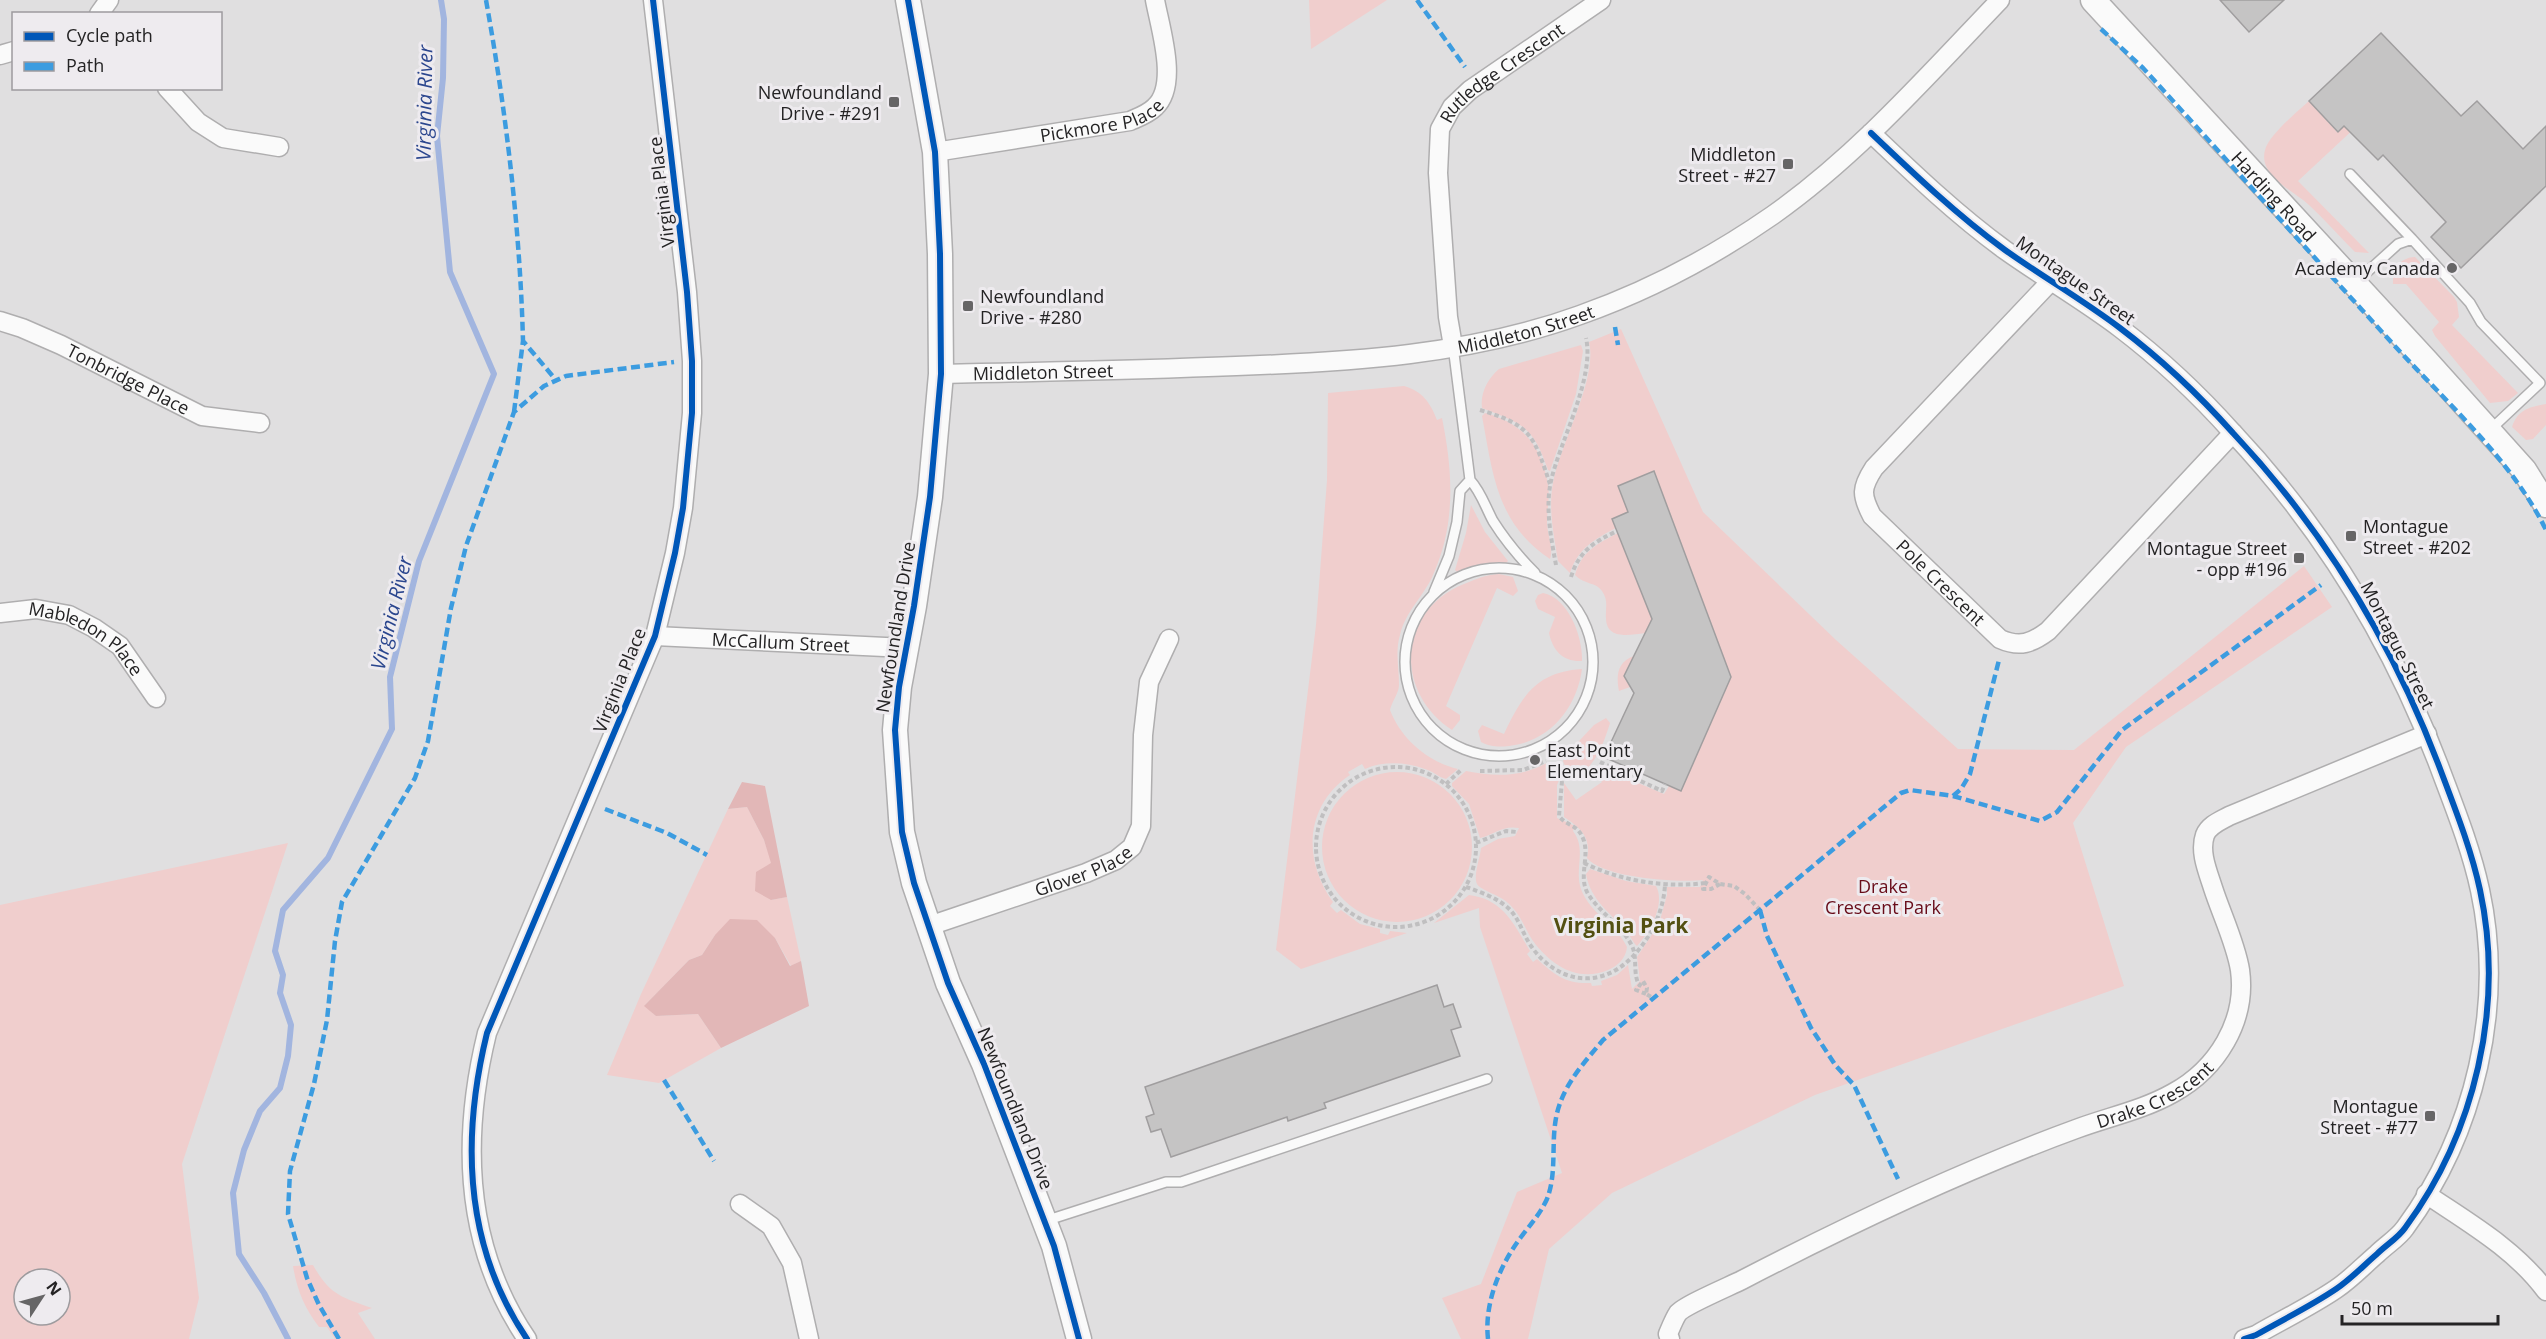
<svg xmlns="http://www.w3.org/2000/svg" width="2546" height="1339" viewBox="0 0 2546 1339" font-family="'Open Sans',sans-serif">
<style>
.green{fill:#f0cecd;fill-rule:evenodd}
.forest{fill:#e2b7b7}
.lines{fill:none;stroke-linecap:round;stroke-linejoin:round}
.stream{stroke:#a2b5df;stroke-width:6}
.building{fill:#c5c4c4;stroke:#a09e9f;stroke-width:1.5}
.service-casing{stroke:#afaeaf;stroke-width:12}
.minor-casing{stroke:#afaeaf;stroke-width:21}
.tertiary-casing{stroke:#afaeaf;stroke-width:27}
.path{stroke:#c0bfc0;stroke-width:4;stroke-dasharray:4.5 3;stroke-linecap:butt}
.service{stroke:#fafafa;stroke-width:9}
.minor{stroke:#fafafa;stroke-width:18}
.tertiary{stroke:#fafafa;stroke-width:24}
.quiet{stroke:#3c9ce0;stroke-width:4.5;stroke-dasharray:9 4.5;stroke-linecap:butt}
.cycleway-casing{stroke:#eeebef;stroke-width:10}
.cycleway{stroke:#0057b8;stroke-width:6}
.poi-dot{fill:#666566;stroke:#eeebef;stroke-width:2}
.labels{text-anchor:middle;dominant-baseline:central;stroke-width:6;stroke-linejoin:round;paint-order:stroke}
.street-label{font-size:18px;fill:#242324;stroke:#eeebef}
.poi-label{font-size:18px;fill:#242324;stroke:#eeebef;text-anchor:end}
.park-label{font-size:18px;fill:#680c19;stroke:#eeebef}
.water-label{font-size:20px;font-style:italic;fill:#2b468e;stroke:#eeebef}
.quarter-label{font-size:21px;font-weight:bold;fill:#535012;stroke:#eeebef}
</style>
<rect width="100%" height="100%" fill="#e0dfe0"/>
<path class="green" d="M 1309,0 L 1387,0 L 1311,49 Z
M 2309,101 L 2337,132 L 2363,108 L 2372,112 L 2298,181 L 2369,253 L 2355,252 C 2340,237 2325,220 2309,205 C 2294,191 2258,176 2265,150 C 2269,135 2297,112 2309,101 Z
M 2415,257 L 2454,297 L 2457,302 L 2459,317 L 2452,325 L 2518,393 L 2508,401 L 2490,403 L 2435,336 L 2432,330 L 2439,322 L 2406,284 L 2393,284 C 2393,270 2398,258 2415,257 Z
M 1621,329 L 1703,512 L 1836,640 L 1958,749 L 2074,750 L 2304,566 L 2332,607 L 2126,747 L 2073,823 L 2124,986 L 1815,1095 L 1612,1193 L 1549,1249 L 1528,1339 L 1461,1339 L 1442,1298 L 1481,1284 L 1517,1192 L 1562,1173 L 1480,927 L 1479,908 L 1434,923 L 1469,895 C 1503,899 1514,924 1530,951 L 1527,954 L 1533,962 L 1537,959 C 1555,975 1565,984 1591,983 L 1592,986 L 1602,985 L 1601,981 L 1617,975 L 1628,965 L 1632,989 L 1640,981 L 1637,957 L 1659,924 L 1667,895 L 1667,887 L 1700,887 L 1703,880 C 1679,883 1603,878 1587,858 C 1592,837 1579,827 1564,817 L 1564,783 L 1576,800 L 1602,782 L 1594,771 L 1598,766 L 1664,794 L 1669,786 L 1654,471 L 1618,486 L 1628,512 L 1613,519 L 1616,528 C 1595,539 1578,548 1570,573 L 1558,561 C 1554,536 1548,509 1553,483 C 1560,444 1598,379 1589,342 Z
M 1581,345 L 1583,351 L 1576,394 L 1550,471 L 1548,470 C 1533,426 1523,424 1482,408 C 1480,393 1488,378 1499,369 Z
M 1404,386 C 1422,391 1430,402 1437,420 L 1442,418 C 1453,472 1456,524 1433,575 C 1424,596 1405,612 1400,635 C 1395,652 1399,667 1399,685 C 1399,693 1392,701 1390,710 C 1401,739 1428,762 1458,769 L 1446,779 C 1438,777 1433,771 1425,769 C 1406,762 1383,761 1365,769 L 1362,764 L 1348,772 L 1350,775 C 1304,806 1303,861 1333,902 L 1330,906 L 1337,913 L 1341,910 L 1360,924 L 1380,929 L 1380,933 L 1388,935 L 1390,931 L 1407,933 L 1301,969 L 1276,950 L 1316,625 L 1327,480 L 1328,393 Z
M 2546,404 L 2546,425 L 2533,439 L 2526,440 L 2512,427 C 2518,409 2530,407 2546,404 Z
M 1485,413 C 1523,423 1542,446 1548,485 C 1550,497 1547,510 1547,522 C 1547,534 1554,548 1550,559 C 1496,523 1493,474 1482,416 Z
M 1471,505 L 1485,532 L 1508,561 L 1505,564 L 1488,564 L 1457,572 L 1455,570 L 1466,533 Z
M 1618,533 L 1652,619 L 1645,633 C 1630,635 1607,640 1606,619 C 1605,609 1609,601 1602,591 C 1596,582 1585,585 1575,575 C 1582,551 1597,544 1618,533 Z
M 1499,574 L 1513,577 L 1518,591 L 1513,596 L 1497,588 L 1446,706 L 1460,715 L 1460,720 L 1452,730 C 1394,692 1397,611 1464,584 C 1476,579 1485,575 1499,574 Z
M 1543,593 C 1569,598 1583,638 1582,661 C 1563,662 1553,651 1549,633 L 1555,617 L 1538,609 L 1535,601 L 1538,595 Z
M 1634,656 L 1624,676 L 1630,687 L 1619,691 C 1616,676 1617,662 1634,656 Z
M 1582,669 C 1577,708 1549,742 1509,746 C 1498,747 1491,747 1481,742 L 1478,731 L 1482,725 L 1504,734 C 1522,696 1536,672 1582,669 Z
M 1606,718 L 1610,723 C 1604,742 1597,763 1580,774 C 1571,773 1566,770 1563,761 L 1566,755 L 1594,725 Z
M 1547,763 L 1552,764 L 1560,778 L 1557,785 L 1557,818 L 1575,826 L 1573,831 C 1587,849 1574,869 1581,889 C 1590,914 1618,926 1627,947 C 1626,958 1618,966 1608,970 C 1579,982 1554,967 1536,945 C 1525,931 1522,915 1508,903 C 1502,896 1480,890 1477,884 C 1473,876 1480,858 1481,848 L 1498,839 L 1515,836 L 1519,828 C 1503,825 1495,834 1480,838 L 1469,804 L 1452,786 L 1452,783 L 1466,771 C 1495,777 1521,777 1547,763 Z
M1322 847a75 75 0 1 1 150 0a75 75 0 1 1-150 0Z
M 747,807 L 764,840 L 772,863 L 771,900 L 787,897 L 801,961 L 791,966 L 775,938 L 715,935 L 702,955 L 689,960 L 645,1005 L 656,1016 L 698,1014 L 721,1048 L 659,1083 L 607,1075 L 641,994 L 728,809 Z
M 288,843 L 182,1164 L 199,1298 L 189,1339 L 0,1339 L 0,905 ZM 24,1279 L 60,1279 L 60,1315 L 24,1315 Z
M 1590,869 L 1626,881 L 1656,886 C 1666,904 1649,933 1637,946 C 1633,943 1631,936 1626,931 C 1610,912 1591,901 1586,874 Z
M 313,1265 C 330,1295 341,1297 372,1308 L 358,1313 L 375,1339 L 335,1339 L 327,1327 L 319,1327 C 304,1307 297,1290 293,1266 Z"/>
<path class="forest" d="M 742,782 L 765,786 L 787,897 L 771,900 L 755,891 L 756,872 L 771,863 L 764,840 L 747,807 L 728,809 Z
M 730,919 L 757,920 L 775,938 L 790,966 L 801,961 L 809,1006 L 721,1048 L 698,1014 L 656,1016 L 644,1006 L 689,960 L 702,955 L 715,935 Z"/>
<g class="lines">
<path class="stream" d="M 288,1339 L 264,1293 L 239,1254 L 233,1193 L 244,1150 L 260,1111 L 280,1088 L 288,1056 L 291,1025 L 280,993 L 283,975 L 275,951 L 283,910 L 328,858 L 392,729 L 390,677 L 419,561 L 494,374 L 450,272 L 437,136 L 443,78 L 444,19 L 441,0"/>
</g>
<path class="building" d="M 2220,0 L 2284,0 L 2249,32 Z
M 2381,33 L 2461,116 L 2477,101 L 2523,149 L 2546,126 L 2546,186 L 2461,268 L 2431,237 L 2446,222 L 2383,155 L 2378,160 L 2344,126 L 2338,132 L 2309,101 Z
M 1654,471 L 1731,677 L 1681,791 L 1604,757 L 1634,693 L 1624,676 L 1652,619 L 1612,519 L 1628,512 L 1618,486 Z
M 1437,985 L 1444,1007 L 1453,1004 L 1461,1027 L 1451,1030 L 1460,1056 L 1324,1103 L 1326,1108 L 1288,1121 L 1287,1117 L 1171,1157 L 1161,1129 L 1151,1132 L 1146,1117 L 1154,1114 L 1145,1087 Z"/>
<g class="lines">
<defs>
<path id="service" d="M 2350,174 L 2412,239
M 2355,283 L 2398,244 L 2412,239 L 2470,303 L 2481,322 L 2540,383 L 2490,430
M 1453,346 L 1470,480 C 1481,492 1485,506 1493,521 C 1505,540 1519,557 1535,573
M1405 662a94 94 0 1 1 188 0a94 94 0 1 1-188 0Z
M 1434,592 L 1449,556 L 1457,522 L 1460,491 L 1470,480
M 1045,1221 L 1166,1182 L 1181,1182 L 1487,1079"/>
<g id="minor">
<path d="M 99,14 L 109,0"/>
<path d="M 0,55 L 14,51"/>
<path d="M 167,88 L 198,122 L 223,138 L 279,147"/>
<path d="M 1871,133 C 1914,174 1957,215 2005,250 C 2043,277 2083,300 2120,328 C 2161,359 2199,395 2233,433 C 2324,530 2392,642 2439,766 C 2454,806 2471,848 2480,890 C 2505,1006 2475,1133 2405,1228 C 2398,1238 2386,1245 2377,1254 C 2364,1265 2351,1279 2336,1289 C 2311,1306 2282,1320 2256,1335 L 2244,1339"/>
<path id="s1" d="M 935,152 L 1130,121 C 1139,117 1148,114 1155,107 C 1179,85 1160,28 1155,0"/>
<path id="s2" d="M 2051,281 L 1874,468 C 1861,488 1861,495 1872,516 L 2000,639 C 2020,648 2032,643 2048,631 L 2233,433"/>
<path id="s3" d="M 0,321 L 22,328 L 61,345 L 202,416 L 260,423"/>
<path id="s4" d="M 1453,346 L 1448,317 L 1438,173 L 1440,129 L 1452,107 L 1470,90 L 1601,0"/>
<path id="s5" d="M 941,374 C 1040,372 1138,370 1236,366 C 1351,362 1470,355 1580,315 C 1648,291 1714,256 1773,215 C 1858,155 1928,75 2000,0"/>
<path id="s6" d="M 0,613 L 36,609 L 69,615 L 94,628 L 120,646 L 156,698"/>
<path id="s7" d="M 655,636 L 906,648"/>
<path id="s8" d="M 929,926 L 1086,873 L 1116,860 L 1132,847 L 1141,826 L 1143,735 L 1149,682 L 1169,639"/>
<path d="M 2426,1194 C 2469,1223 2515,1249 2546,1291"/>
<path d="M 740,1204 L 771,1226 L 792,1263 L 809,1339"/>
<path d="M 527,1339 C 464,1246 461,1139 487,1033 L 655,636 L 675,553 L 683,508 L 692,413 L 692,361 L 687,292 L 653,0"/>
<path id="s9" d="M 1670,1339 L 1668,1334 C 1671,1327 1674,1319 1678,1313 C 1685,1305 1730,1286 1742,1280 C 1850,1224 1961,1171 2076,1129 C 2108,1117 2143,1110 2173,1093 C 2217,1069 2247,1021 2240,970 C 2236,944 2221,913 2213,888 C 2208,872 2199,852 2205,835 C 2209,825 2220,821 2229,816 L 2427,734"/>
</g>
<g id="tertiary">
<path d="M 908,0 L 935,152 L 940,254 L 941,374 L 930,497 L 914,606 L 899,687 L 895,730 L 902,832 L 914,883 L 948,983 L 984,1064 L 1054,1246 L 1079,1339"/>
<path id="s10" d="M 2093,0 L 2426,361 L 2524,470 L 2546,505"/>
</g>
</defs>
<use href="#service" class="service-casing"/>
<use href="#minor" class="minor-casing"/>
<use href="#tertiary" class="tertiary-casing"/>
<path class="path" d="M 1480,410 C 1532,425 1534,437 1550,484
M 1556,565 C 1551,538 1545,508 1551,481 C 1560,441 1595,378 1586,338
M 1571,577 C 1579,551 1594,542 1617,531
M 1600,762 L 1662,791 L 1665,784
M1316 847a80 80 0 1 1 160 0a80 80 0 1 1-160 0Z
M 1480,771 L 1523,770 L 1546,761
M 1634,777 L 1637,772
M 1562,781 L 1559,816 C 1567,827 1578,823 1584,841 C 1589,858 1579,876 1587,892 C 1599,913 1622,925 1632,946 C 1638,958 1632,975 1640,986
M 1446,784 L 1461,770
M 1476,843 L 1506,831 L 1517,832
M 1584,863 C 1620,881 1666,888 1706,883
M 1720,884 L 1711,889 L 1703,889 L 1709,877 L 1720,884 L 1734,886 L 1745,894 L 1760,910
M 1466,887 C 1480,892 1495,897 1507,907 C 1519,917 1522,933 1531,946 C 1555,981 1596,990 1628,961 C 1649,942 1664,912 1665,884
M 1646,994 L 1636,990 L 1643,981 L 1647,988 L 1646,994 L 1653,998"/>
<use href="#service" class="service"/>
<use href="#minor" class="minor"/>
<use href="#tertiary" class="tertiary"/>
<path class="quiet" d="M 486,0 C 506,112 520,227 523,341
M 1417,0 L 1465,67
M 2101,29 L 2143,68 C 2227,160 2310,253 2393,344 C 2445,401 2512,460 2546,530
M 1615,327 L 1618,345
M 514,412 L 523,341 L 556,380
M 1953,796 L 1961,789 L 1970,774 L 1999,660
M 605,809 L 667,833 L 707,855
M 1760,910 L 1767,936 L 1811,1028 L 1836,1066 L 1854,1085 L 1898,1179
M 664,1080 L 714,1161
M 339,1339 L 319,1305 L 307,1278 L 288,1214 L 290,1171 L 314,1084 L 327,1020 L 335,941 L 342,902 L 415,778 L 428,741 L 451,608 L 466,546 L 514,412 L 544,386 L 566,376 L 674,362
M 1488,1339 C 1484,1303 1500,1265 1521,1237 C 1531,1224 1540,1214 1547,1199 C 1557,1173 1551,1145 1556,1118 C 1562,1086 1583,1064 1603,1040 L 1901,793 L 1910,790 L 1953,796 L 2040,821 L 2057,812 L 2122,730 L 2321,585"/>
<defs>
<path id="cycleway" d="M 908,0 L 935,152 L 940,254 L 941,374 L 930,497 L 914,606 L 899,687 L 895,730 L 902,832 L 914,883 L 948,983 L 984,1064 L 1054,1246 L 1079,1339
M 1871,133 C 1914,174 1957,215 2005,250 C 2043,277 2083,300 2120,328 C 2161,359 2199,395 2233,433 C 2324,530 2392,642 2439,766 C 2454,806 2471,848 2480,890 C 2505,1006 2475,1133 2405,1228 C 2398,1238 2386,1245 2377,1254 C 2364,1265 2351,1279 2336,1289 C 2311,1306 2282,1320 2256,1335 L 2244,1339
M 527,1339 C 464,1246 461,1139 487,1033 L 655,636 L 675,553 L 683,508 L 692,413 L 692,361 L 687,292 L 653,0"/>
</defs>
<use href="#cycleway" class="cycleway-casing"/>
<use href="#cycleway" class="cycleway"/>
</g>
<g class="poi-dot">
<rect x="888" y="96" width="12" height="12" rx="3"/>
<rect x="1782" y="158" width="12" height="12" rx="3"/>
<circle cx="2452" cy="268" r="6"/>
<rect x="962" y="300" width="12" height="12" rx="3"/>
<rect x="2345" y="530" width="12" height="12" rx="3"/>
<rect x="2293" y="552" width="12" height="12" rx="3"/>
<circle cx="1535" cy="760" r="6"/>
<rect x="2424" y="1110" width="12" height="12" rx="3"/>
</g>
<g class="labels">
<g class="street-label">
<text stroke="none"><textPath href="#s4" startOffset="303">Rutledge Crescent</textPath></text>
<text stroke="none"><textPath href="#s1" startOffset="170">Pickmore Place</textPath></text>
<text transform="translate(661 192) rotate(-97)">Virginia Place</text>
<text stroke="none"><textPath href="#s10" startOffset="267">Harding Road</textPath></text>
<text transform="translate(2076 280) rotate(35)">Montague Street</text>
<text stroke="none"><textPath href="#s5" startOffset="588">Middleton Street</textPath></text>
<text stroke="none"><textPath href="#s5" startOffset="102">Middleton Street</textPath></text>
<text stroke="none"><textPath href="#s3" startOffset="141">Tonbridge Place</textPath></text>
<text stroke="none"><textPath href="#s2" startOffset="405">Pole Crescent</textPath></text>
<text transform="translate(895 627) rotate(-81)">Newfoundland Drive</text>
<text stroke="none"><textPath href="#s7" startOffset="126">McCallum Street</textPath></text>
<text transform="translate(2398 645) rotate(63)">Montague Street</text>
<text stroke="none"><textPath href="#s6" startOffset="96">Mabledon Place</textPath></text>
<text transform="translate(619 680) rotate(-68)">Virginia Place</text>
<text stroke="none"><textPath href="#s8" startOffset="164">Glover Place</textPath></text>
<text stroke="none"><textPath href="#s9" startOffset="554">Drake Crescent</textPath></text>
<text transform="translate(1016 1108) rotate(68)">Newfoundland Drive</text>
</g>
<g class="poi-label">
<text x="882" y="92">Newfoundland<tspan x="882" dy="21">Drive - #291</tspan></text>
<text x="1776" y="154">Middleton<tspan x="1776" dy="21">Street - #27</tspan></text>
<text x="2440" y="268">Academy Canada</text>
<text x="980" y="296" text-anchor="start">Newfoundland<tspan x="980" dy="21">Drive - #280</tspan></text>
<text x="2363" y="526" text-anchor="start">Montague<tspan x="2363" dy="21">Street - #202</tspan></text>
<text x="2287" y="548">Montague Street<tspan x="2287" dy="21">- opp #196</tspan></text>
<text x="1547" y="750" text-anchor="start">East Point<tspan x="1547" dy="21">Elementary</tspan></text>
<text x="2418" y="1106">Montague<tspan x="2418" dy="21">Street - #77</tspan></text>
</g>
<g class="park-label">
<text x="1883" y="886">Drake<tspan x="1883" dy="21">Crescent Park</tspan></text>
</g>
<g class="water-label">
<text transform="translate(424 103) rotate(-89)">Virginia River</text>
<text transform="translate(391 613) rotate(-76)">Virginia River</text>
</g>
<g class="quarter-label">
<text x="1621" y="925">Virginia Park</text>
</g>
</g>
<rect x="12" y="12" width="210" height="78" fill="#eeebef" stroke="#9d9b9e" stroke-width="1.5"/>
<rect x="24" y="32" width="30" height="9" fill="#0057b8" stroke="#9d9b9e" stroke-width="1.5"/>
<text x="66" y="42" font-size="18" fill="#242324">Cycle path</text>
<rect x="24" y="62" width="30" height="9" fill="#3c9ce0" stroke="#9d9b9e" stroke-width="1.5"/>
<text x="66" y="72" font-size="18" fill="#242324">Path</text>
<g transform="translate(42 1297) rotate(54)"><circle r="28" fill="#eeebef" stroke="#9d9b9e" stroke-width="1.5"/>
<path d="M0-4.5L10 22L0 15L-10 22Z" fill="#666566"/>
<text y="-9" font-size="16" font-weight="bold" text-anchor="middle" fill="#242324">N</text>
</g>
<path d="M2342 1315v9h156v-9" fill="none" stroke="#242324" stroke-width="3"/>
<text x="2351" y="1315" font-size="18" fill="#242324" stroke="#eeebef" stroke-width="4.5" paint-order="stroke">50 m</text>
</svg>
